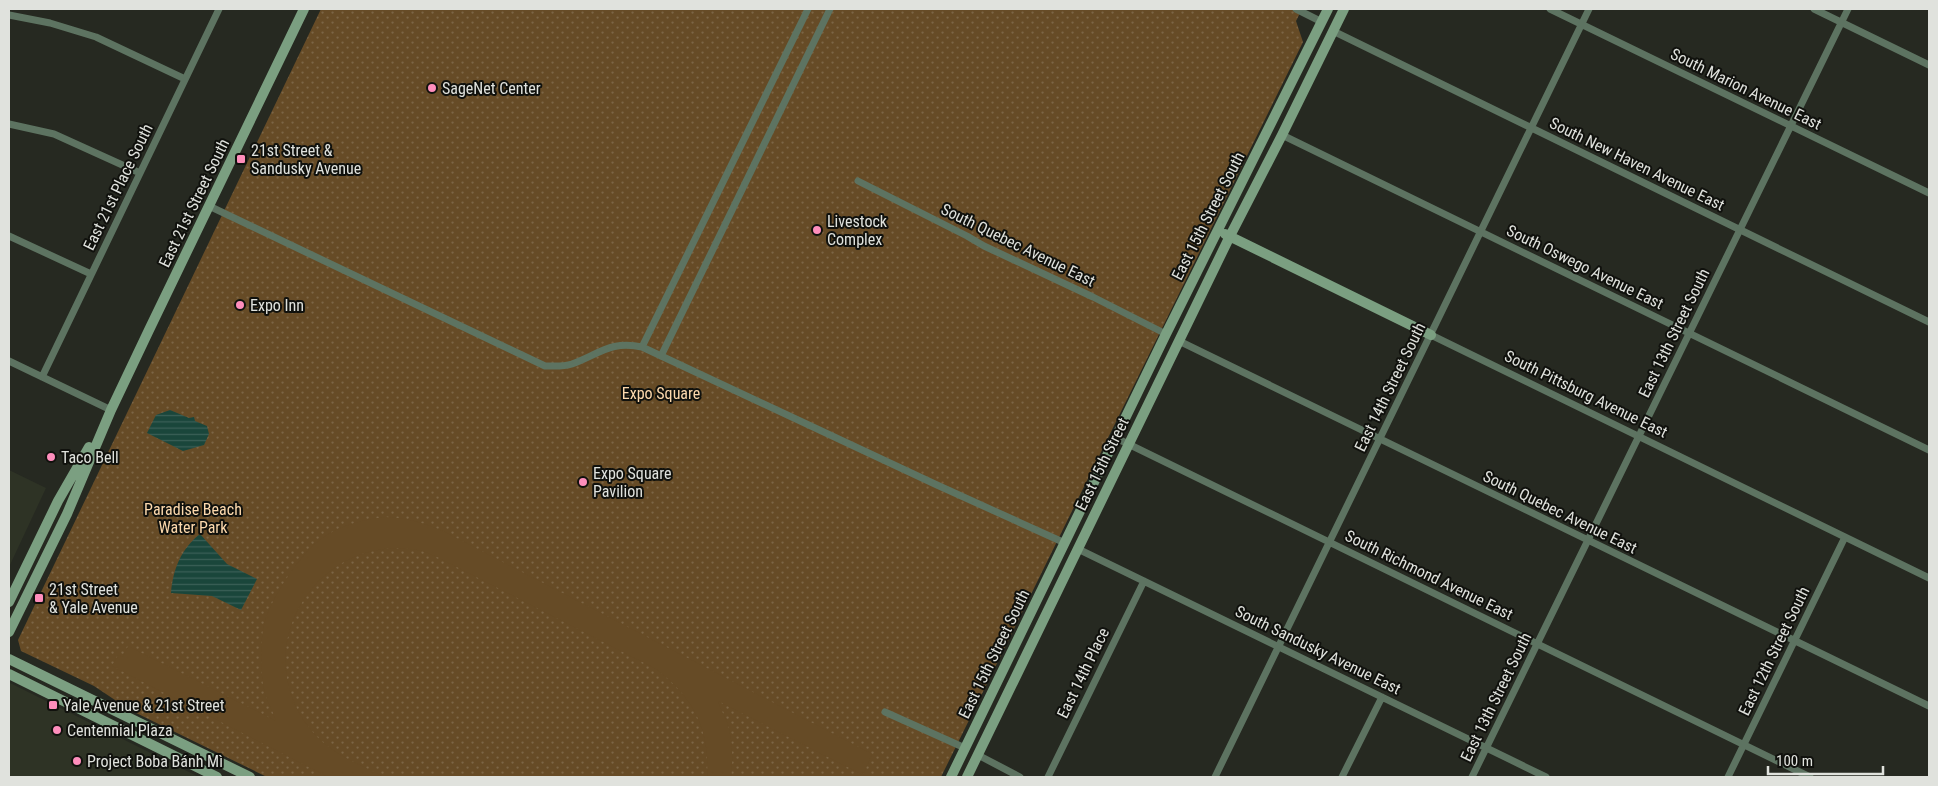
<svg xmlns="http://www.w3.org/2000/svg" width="1938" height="786" viewBox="0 0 1938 786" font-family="'Roboto Condensed',sans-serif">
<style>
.built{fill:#2e3325}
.grass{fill:url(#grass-dots)}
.garden{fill:#664b26}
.water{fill:url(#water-rules)}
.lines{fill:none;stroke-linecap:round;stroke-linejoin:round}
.street{stroke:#5d7361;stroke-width:7}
.secondary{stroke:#7b9f81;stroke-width:10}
.poi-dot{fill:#fe8ebc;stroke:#10110d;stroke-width:2}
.labels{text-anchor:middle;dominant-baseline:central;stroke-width:4;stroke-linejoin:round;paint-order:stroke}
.poi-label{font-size:16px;fill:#e0e2dd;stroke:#10110d;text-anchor:start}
.street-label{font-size:16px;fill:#e0e2dd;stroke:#10110d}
.park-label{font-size:16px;fill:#fdd9ad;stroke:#10110d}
</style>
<defs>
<pattern id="grass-dots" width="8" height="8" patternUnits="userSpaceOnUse" patternTransform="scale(1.25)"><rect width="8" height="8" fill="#664b26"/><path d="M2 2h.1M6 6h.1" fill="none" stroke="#7c6545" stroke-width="1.8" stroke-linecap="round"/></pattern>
<pattern id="water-rules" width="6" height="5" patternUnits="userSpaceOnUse" patternTransform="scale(1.25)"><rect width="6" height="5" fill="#1a463b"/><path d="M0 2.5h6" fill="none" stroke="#3b6057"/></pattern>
</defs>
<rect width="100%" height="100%" fill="#262921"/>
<path class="built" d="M 9,470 L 46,488 L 9,567 Z
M 9,683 L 10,683 L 199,777 L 9,777 Z"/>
<path class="grass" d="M 321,9 L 1302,9 L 1296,21 L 1303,42 L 941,777 L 267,777 L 130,710 L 94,686 L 21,651 L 18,640 Z"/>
<path class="garden" d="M 385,517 C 407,518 425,523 445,532 L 872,754 L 863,775 L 718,701 C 720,708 724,715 727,722 C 733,740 733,759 731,777 L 707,777 C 710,729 694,698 656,669 L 443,560 C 437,557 429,553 422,551 C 319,529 244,648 311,730 C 329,753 359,764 384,777 L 328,777 L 112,666 L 118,655 L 123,657 L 128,646 L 276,721 C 273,710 266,701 264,689 C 260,670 260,639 265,621 C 272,597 301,553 321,539 C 340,525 362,520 385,517 Z"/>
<path class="water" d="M 170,410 L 189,418 L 194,417 L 195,421 L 207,426 L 209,434 L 204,445 L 183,451 L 147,433 L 156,415 Z
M 200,534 L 227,564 L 257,579 L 241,610 L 212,596 L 171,593 C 173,569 181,549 200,534 Z"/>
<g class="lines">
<path class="street" d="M 1296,9 L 1322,22
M 1550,9 L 1929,193
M 1814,9 L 1929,65
M 9,15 L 50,23 L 96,37 L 185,79
M 1333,31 L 1929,322
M 9,124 L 54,134 L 140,173
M 1282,135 L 1929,450
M 858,181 L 967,236 L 984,246 L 1093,297 L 1166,334
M 209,206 L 545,366 C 554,366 563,367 572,364 C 599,354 612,340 642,347 L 937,485 L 1065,543
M 9,236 L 91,274
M 1431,335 L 1929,578
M 1179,341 L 1929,706
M 642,347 L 808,9
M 661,356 L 830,9
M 9,361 L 111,410
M 42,377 L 219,9
M 1116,438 L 1810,777
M 1078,549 L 1546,777
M 885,712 L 965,748
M 978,755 L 1020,777
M 1048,777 L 1144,581
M 1215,777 L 1589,9
M 1342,777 L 1382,697
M 1472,777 L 1848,9
M 1728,777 L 1845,537"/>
<path class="secondary" d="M 1225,234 L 1431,335
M 9,602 L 58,501 L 89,447
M 9,632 L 67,514 L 111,410 L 149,330 L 304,9
M 9,659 L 250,777
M 9,674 L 217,777
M 951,777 L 1166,334 L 1328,9
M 967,777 L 1230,236 L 1282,135 L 1344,9"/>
</g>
<g class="poi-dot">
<circle cx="432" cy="88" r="5"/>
<rect x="236" y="154" width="10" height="10" rx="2.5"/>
<circle cx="817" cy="230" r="5"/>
<circle cx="240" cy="305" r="5"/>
<circle cx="51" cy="457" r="5"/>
<circle cx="583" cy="482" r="5"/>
<rect x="34" y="593" width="10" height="10" rx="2.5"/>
<rect x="48" y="700" width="10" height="10" rx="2.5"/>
<circle cx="57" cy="730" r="5"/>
<circle cx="77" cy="761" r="5"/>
</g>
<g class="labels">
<g class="poi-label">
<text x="442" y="88">SageNet Center</text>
<text x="251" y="150">21st Street &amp;<tspan x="251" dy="18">Sandusky Avenue</tspan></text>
<text x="827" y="221">Livestock<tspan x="827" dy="18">Complex</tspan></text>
<text x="250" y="305">Expo Inn</text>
<text x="61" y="457">Taco Bell</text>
<text x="593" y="473">Expo Square<tspan x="593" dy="18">Pavilion</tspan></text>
<text x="49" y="589">21st Street<tspan x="49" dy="18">&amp; Yale Avenue</tspan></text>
<text x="63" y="705">Yale Avenue &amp; 21st Street</text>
<text x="67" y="730">Centennial Plaza</text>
<text x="87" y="761">Project Boba Bánh Mì</text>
</g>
<g class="street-label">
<text transform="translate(1746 89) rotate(26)">South Marion Avenue East</text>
<text transform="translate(1637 164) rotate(26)">South New Haven Avenue East</text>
<text transform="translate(118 187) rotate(-64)">East 21st Place South</text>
<text transform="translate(194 203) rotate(-64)">East 21st Street South</text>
<text transform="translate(1208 216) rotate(-63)">East 15th Street South</text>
<text transform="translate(1018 245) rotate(26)">South Quebec Avenue East</text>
<text transform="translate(1585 267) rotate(26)">South Oswego Avenue East</text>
<text transform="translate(1674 333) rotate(-64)">East 13th Street South</text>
<text transform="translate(1390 387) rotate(-64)">East 14th Street South</text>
<text transform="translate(1586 394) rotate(26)">South Pittsburg Avenue East</text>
<text transform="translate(1102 464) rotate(-64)">East 15th Street</text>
<text transform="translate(1560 512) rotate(26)">South Quebec Avenue East</text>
<text transform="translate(1429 575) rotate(26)">South Richmond Avenue East</text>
<text transform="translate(1318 650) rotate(26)">South Sandusky Avenue East</text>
<text transform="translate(1774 651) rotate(-64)">East 12th Street South</text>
<text transform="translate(994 654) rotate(-64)">East 15th Street South</text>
<text transform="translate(1083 673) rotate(-64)">East 14th Place</text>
<text transform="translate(1496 697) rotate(-64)">East 13th Street South</text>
</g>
<g class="park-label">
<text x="661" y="393">Expo Square</text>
<text x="193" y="509">Paradise Beach<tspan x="193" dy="18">Water Park</tspan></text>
</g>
</g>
<rect width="1938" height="786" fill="none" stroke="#e0e2dd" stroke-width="20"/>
<path d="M1768 766v8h115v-8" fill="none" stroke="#e0e2dd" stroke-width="2.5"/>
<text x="1776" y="766" font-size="15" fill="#e0e2dd" stroke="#10110d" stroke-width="4" paint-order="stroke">100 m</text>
</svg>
